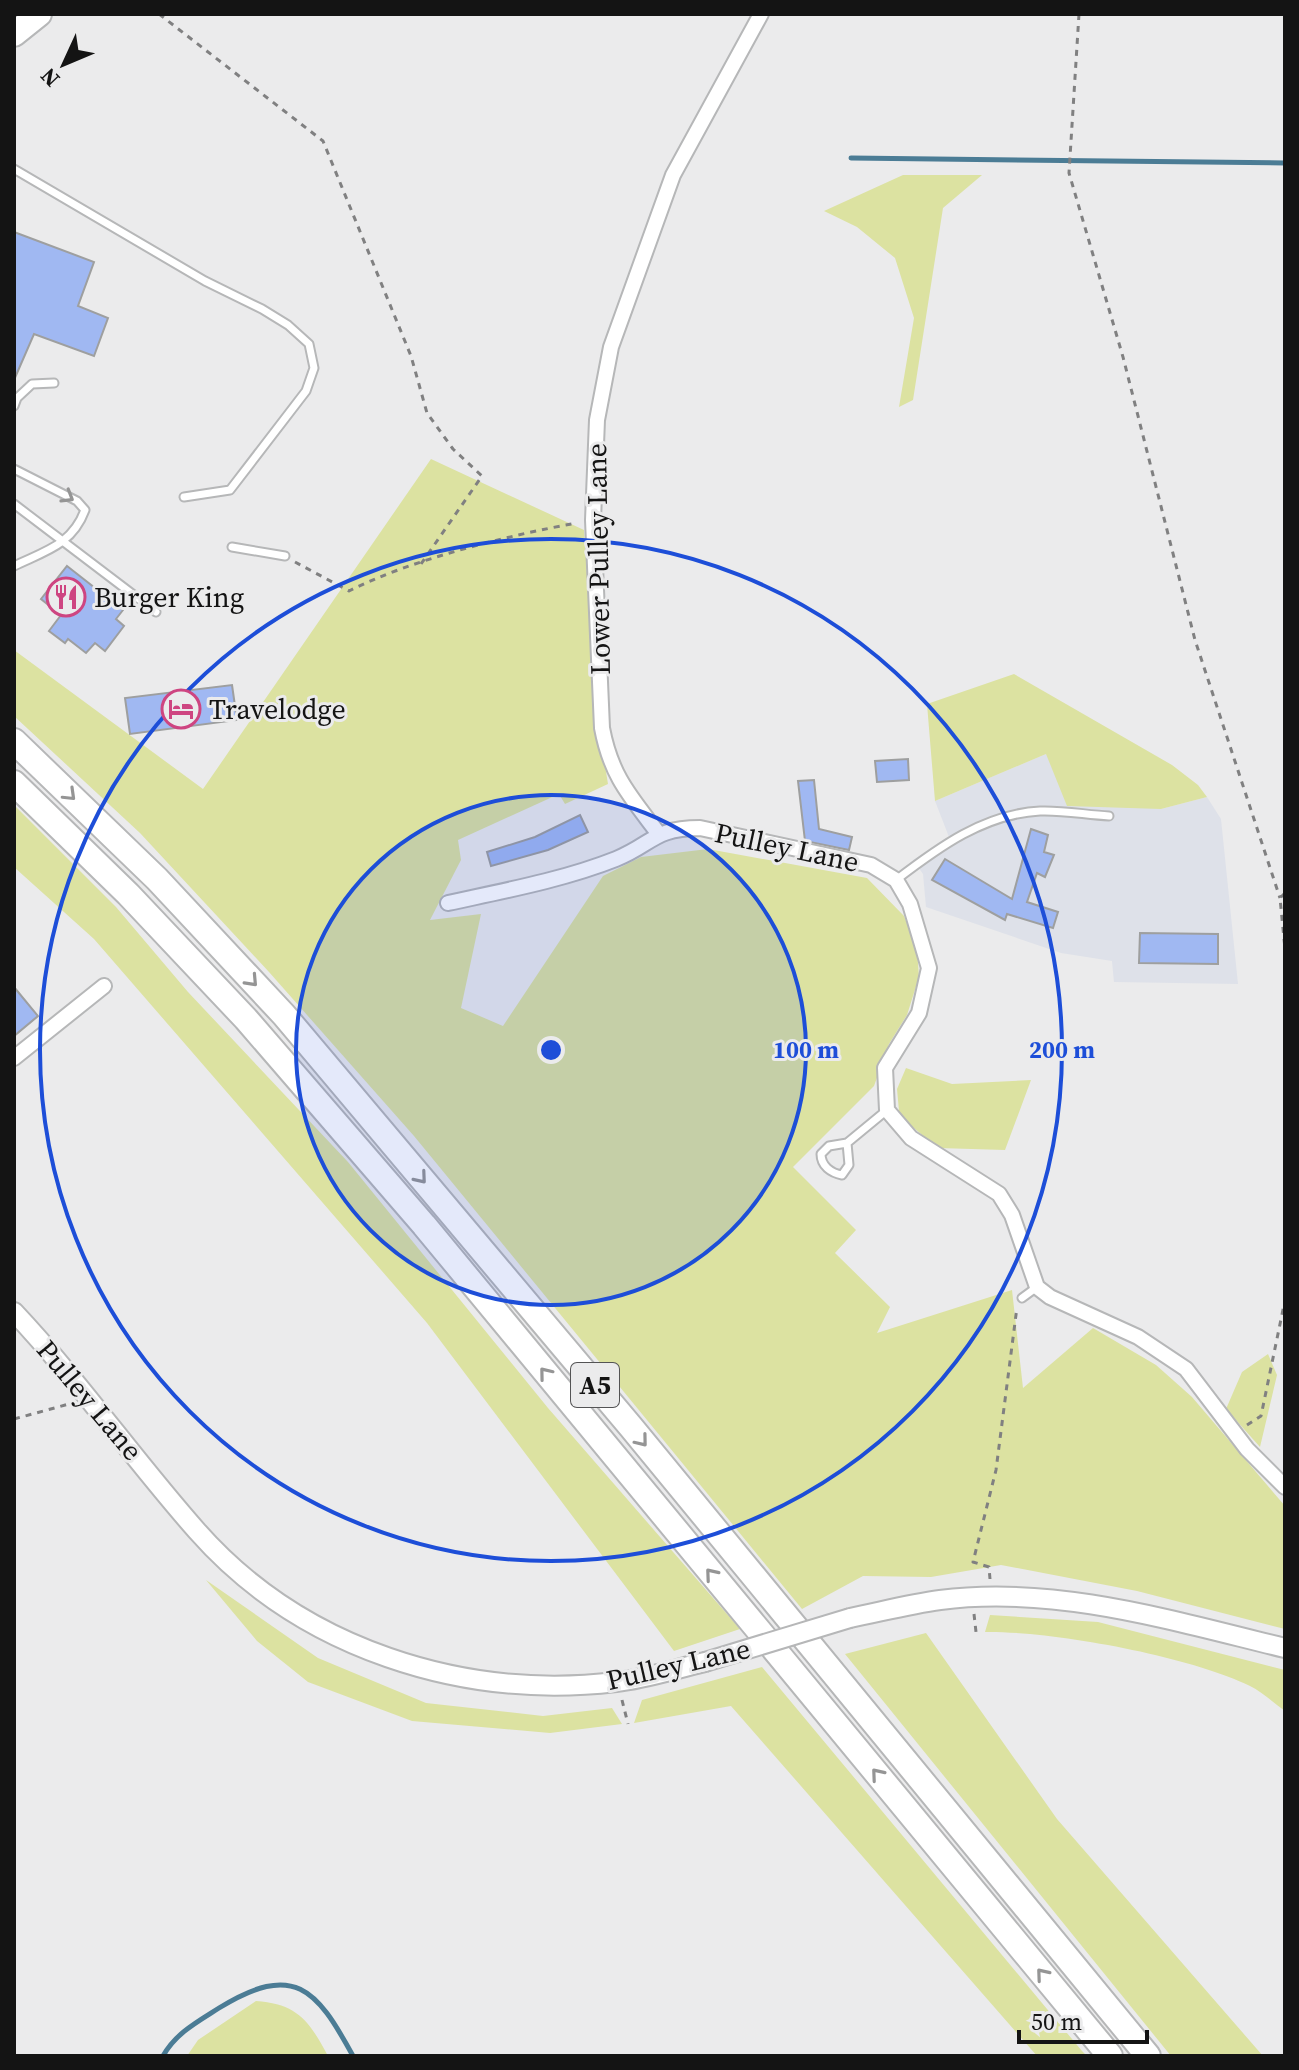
<svg xmlns="http://www.w3.org/2000/svg" width="1299" height="2070" viewBox="0 0 1299 2070" font-family="'Source Serif 4',serif">
<style>
.built{fill:#dee1e9}
.green{fill:#dce2a1}
.lines{fill:none;stroke-linecap:round;stroke-linejoin:round}
.stream{stroke:#4b7c95;stroke-width:5}
.building{fill:#a0b8f2;stroke:#9e9f9f;stroke-width:2}
.service-casing{stroke:#b6b7b8;stroke-width:11}
.minor-casing{stroke:#b6b7b8;stroke-width:18}
.tertiary-casing{stroke:#b6b7b8;stroke-width:22}
.trunk-casing{stroke:#b6b7b8;stroke-width:28}
.path{stroke:#808081;stroke-width:3;stroke-dasharray:6 6;stroke-linecap:butt}
.service{stroke:#fff;stroke-width:7}
.minor{stroke:#fff;stroke-width:14}
.tertiary{stroke:#fff;stroke-width:18}
.trunk{stroke:#fff;stroke-width:24}
.tertiary-bridge-casing{stroke:#b6b7b8;stroke-width:22;stroke-linecap:butt}
.tertiary-bridge{stroke:#fff;stroke-width:18}
.oneway{stroke:#959595}
.ring{fill:none;stroke:#1d4ed8;stroke-width:4}
.labels{text-anchor:middle;dominant-baseline:central;stroke-width:6;stroke-linejoin:round;paint-order:stroke}
.shield{fill:#ebebec;stroke:#545455;stroke-width:2}
.shield-label{font-size:26px;font-weight:bold;fill:#141414}
.street-label{font-size:28px;fill:#141414;stroke:#ebebec}
.poi-label{font-size:28px;fill:#141414;stroke:#ebebec;text-anchor:start}
.centre{fill:#1d4ed8;stroke:#ebebec;stroke-width:4}
.ring-label{font-size:24px;text-anchor:middle;font-weight:bold;fill:#1d4ed8;stroke:#ebebec;stroke-width:6;stroke-linejoin:round;paint-order:stroke}
</style>
<rect width="100%" height="100%" fill="#ebebec"/>
<path class="built" d="M 1046,754 L 1161,809 L 1207,797 L 1221,819 L 1238,984 L 1114,982 L 1112,961 L 1061,953 L 926,907 L 923,874 L 913,860 L 949,837 L 935,801 Z"/>
<path class="green" d="M 903,175 L 982,175 L 943,208 L 913,400 L 899,407 L 914,318 L 895,258 L 857,227 L 824,211 Z
M 431,459 L 584,530 L 597,717 L 608,784 L 565,804 L 559,794 L 458,840 L 461,860 L 430,920 L 481,914 L 461,1008 L 503,1026 L 603,876 L 641,857 L 708,849 L 867,878 L 904,916 L 917,949 L 919,977 L 907,1015 L 889,1044 L 874,1086 L 793,1167 L 856,1230 L 835,1253 L 890,1307 L 877,1333 L 1012,1290 L 1023,1388 L 1093,1328 L 1156,1365 L 1192,1397 L 1285,1506 L 1285,1629 L 1137,1591 L 1001,1565 L 931,1577 L 863,1576 L 802,1609 L 414,1136 L 269,972 L 140,833 L 14,716 L 14,650 L 203,789 Z
M 1014,674 L 1172,765 L 1198,785 L 1207,797 L 1161,809 L 1067,806 L 1046,754 L 935,801 L 927,704 Z
M 14,805 L 116,907 L 188,992 L 348,1162 L 548,1408 L 740,1629 L 674,1651 L 427,1323 L 94,939 L 14,867 Z
M 906,1068 L 952,1084 L 1031,1080 L 1005,1150 L 938,1148 L 909,1124 L 899,1111 L 897,1089 Z
M 1268,1354 L 1277,1375 L 1260,1447 L 1226,1409 L 1242,1372 Z
M 206,1580 L 318,1658 L 426,1703 L 543,1716 L 612,1708 L 622,1724 L 550,1733 L 412,1721 L 308,1682 L 257,1641 Z
M 990,1615 L 1098,1622 L 1285,1670 L 1285,1711 C 1274,1703 1262,1692 1250,1686 C 1189,1656 1053,1631 985,1632 Z
M 926,1633 L 1057,1819 L 1263,2056 L 1171,2056 L 845,1654 Z
M 762,1667 L 1082,2051 L 1087,2056 L 1037,2056 L 731,1706 L 634,1723 L 642,1700 Z
M 256,2001 C 298,2004 309,2021 328,2056 L 187,2056 L 198,2040 Z"/>
<g class="lines">
<path class="stream" d="M 851,158 L 1285,163
M 163,2056 C 176,2033 197,2022 219,2008 C 294,1962 316,1988 353,2056"/>
</g>
<path class="building" d="M 14,232 L 94,262 L 78,306 L 108,318 L 94,356 L 34,334 L 14,380 Z
M 67,566 L 123,610 L 116,619 L 124,626 L 105,651 L 95,643 L 86,653 L 68,639 L 65,643 L 49,631 L 61,615 L 41,599 Z
M 232,685 L 237,720 L 130,734 L 125,698 Z
M 908,759 L 909,780 L 877,782 L 875,761 Z
M 814,780 L 819,829 L 852,837 L 849,850 L 805,841 L 798,781 Z
M 580,815 L 588,832 L 548,850 L 491,866 L 487,852 L 535,837 Z
M 1031,829 L 1048,835 L 1044,852 L 1054,855 L 1045,877 L 1037,873 L 1027,902 L 1058,912 L 1053,928 L 1007,914 L 1005,920 L 932,880 L 945,859 L 1012,899 Z
M 1140,933 L 1218,934 L 1218,964 L 1139,963 Z
M 14,987 L 38,1016 L 14,1036 Z"/>
<g class="lines">
<defs>
<path id="service" d="M 14,169 L 205,281 L 262,309 L 288,325 L 309,344 L 314,368 L 306,391 L 230,490 L 184,497
M 14,406 L 17,398 L 32,384 L 54,383
M 14,469 L 77,501 L 85,510 C 72,545 45,551 14,566
M 14,504 L 156,612
M 232,547 L 285,556
M 896,880 C 939,847 984,814 1040,811 C 1063,810 1087,815 1109,816
M 847,1143 L 829,1146 L 821,1154 C 821,1166 831,1173 842,1175 L 849,1165 L 847,1143 L 887,1110
M 1022,1298 L 1037,1287"/>
<path id="minor" d="M 658,833 C 630,796 611,776 602,728 L 593,520 L 597,420 L 611,347 L 673,175 L 761,14
M 448,903 C 503,891 563,880 616,859 C 653,844 653,828 700,828 L 871,865 L 896,880 L 910,904 L 929,968 L 919,1013 L 885,1068 L 887,1110 L 911,1138 L 999,1194 L 1012,1215 L 1037,1287 L 1050,1297 L 1138,1337 L 1186,1369 L 1247,1449 L 1285,1487
M 14,1058 L 104,986"/>
<path id="tertiary" d="M 14,1312 C 79,1381 134,1460 197,1531 C 301,1649 463,1700 616,1682 C 645,1679 675,1669 705,1662
M 850,1618 C 880,1612 910,1604 940,1600 C 1056,1585 1173,1621 1285,1648"/>
<path id="trunk" d="M 14,34 L 39,14
M 14,741 L 157,879 L 284,1015 L 631,1427 L 1148,2056
M 14,783 L 128,894 L 246,1019 L 424,1225 L 1110,2056"/>
</defs>
<use href="#service" class="service-casing"/>
<use href="#minor" class="minor-casing"/>
<use href="#tertiary" class="tertiary-casing"/>
<use href="#trunk" class="trunk-casing"/>
<path class="path" d="M 159,14 L 323,141 L 411,356 L 427,413 L 453,449 L 482,476 L 421,564
M 1079,14 L 1069,173 L 1123,357 L 1195,640 L 1280,898
M 295,562 L 349,591 C 410,560 509,535 577,523
M 1285,893 L 1280,898 L 1285,949
M 14,1419 L 69,1404
M 1247,1425 L 1261,1416 L 1285,1300
M 990,1579 L 989,1567 L 973,1562 L 996,1470 L 1017,1307
M 974,1614 L 976,1632
M 622,1700 L 628,1724"/>
<use href="#service" class="service"/>
<use href="#minor" class="minor"/>
<use href="#tertiary" class="tertiary"/>
<use href="#trunk" class="trunk"/>
<defs>
<path id="tertiary-bridge" d="M 705,1662 L 850,1618"/>
</defs>
<use href="#tertiary-bridge" class="tertiary-bridge-casing"/>
<use href="#tertiary-bridge" class="tertiary-bridge"/>
</g>
<defs><path id="oneway-chevron" d="M-2-3.5L2.5 0L-2 3.5" fill="none" stroke-width="1.6" stroke-linecap="round" stroke-linejoin="round" transform="scale(2)"/></defs>
<g class="oneway">
<use href="#oneway-chevron" transform="translate(68 497) rotate(31)"/>
<use href="#oneway-chevron" transform="translate(70 795) rotate(44)"/>
<use href="#oneway-chevron" transform="translate(252 981) rotate(47)"/>
<use href="#oneway-chevron" transform="translate(421 1178) rotate(50)"/>
<use href="#oneway-chevron" transform="translate(545 1373) rotate(-129)"/>
<use href="#oneway-chevron" transform="translate(642 1441) rotate(51)"/>
<use href="#oneway-chevron" transform="translate(711 1574) rotate(-130)"/>
<use href="#oneway-chevron" transform="translate(877 1774) rotate(-130)"/>
<use href="#oneway-chevron" transform="translate(1042 1974) rotate(-130)"/>
</g>
<circle cx="551" cy="1050" r="255" fill="#1d4ed8" fill-opacity=".12"/>
<g class="ring">
<circle cx="551" cy="1050" r="255"/>
<circle cx="551" cy="1050" r="511"/>
</g>
<defs>
<symbol id="restaurant-ring" viewBox="-11 -11 22 22"><circle r="9.5" fill="#ebebec" stroke="#ce4581" stroke-width="1.5"/><path d="M-5-6h1v4h1v-4h1v4h1v-4h1v5L-1.5 .5V6h-2V.5L-5-1ZM5-6V6H3V1.5H1.5Q1.5-4 5-6Z" fill="#ce4581"/></symbol>
<symbol id="hotel-ring" viewBox="-11 -11 22 22"><circle r="9.5" fill="#ebebec" stroke="#ce4581" stroke-width="1.5"/><path d="M-6-4.5h1.5V1H6V5H4.5V3h-9V5H-6ZM-4 0a1.8 1.8 0 1 1 3.6 0ZM.5 0V-2.5h3Q6-2.5 6 0Z" fill="#ce4581"/></symbol>
</defs>
<g fill-rule="evenodd">
<use href="#restaurant-ring" x="44" y="575" width="44" height="44"/>
<use href="#hotel-ring" x="159" y="687" width="44" height="44"/>
</g>
<g class="labels">
<rect class="shield" x="571" y="1363" width="48" height="44" rx="6"/>
<g class="shield-label">
<text x="595" y="1385">A5</text>
</g>
<g class="street-label">
<text transform="translate(598 559) rotate(-91)">Lower Pulley Lane</text>
<text transform="translate(787 847) rotate(12)">Pulley Lane</text>
<text transform="translate(90 1400) rotate(50)">Pulley Lane</text>
<text transform="translate(678 1664) rotate(-13)">Pulley Lane</text>
</g>
<g class="poi-label">
<text x="94" y="597">Burger King</text>
<text x="209" y="709">Travelodge</text>
</g>
</g>
<circle cx="551" cy="1050" r="12" class="centre"/>
<g class="ring-label">
<text x="806" y="1058">100 m</text>
<text x="1062" y="1058">200 m</text>
</g>
<rect width="1299" height="2070" fill="none" stroke="#141414" stroke-width="32"/>
<g transform="translate(64 64) rotate(226)" stroke="#ebebec" stroke-width="6" paint-order="stroke">
<path d="M0-6L14 30L0 20L-14 30Z" fill="#141414"/>
<text y="-12" font-size="22" font-weight="bold" text-anchor="middle" fill="#141414">N</text>
</g>
<path d="M1019 2030v12h128v-12" fill="none" stroke="#141414" stroke-width="4"/>
<text x="1031" y="2030" font-size="24" fill="#141414" stroke="#ebebec" stroke-width="6" paint-order="stroke">50 m</text>
</svg>
